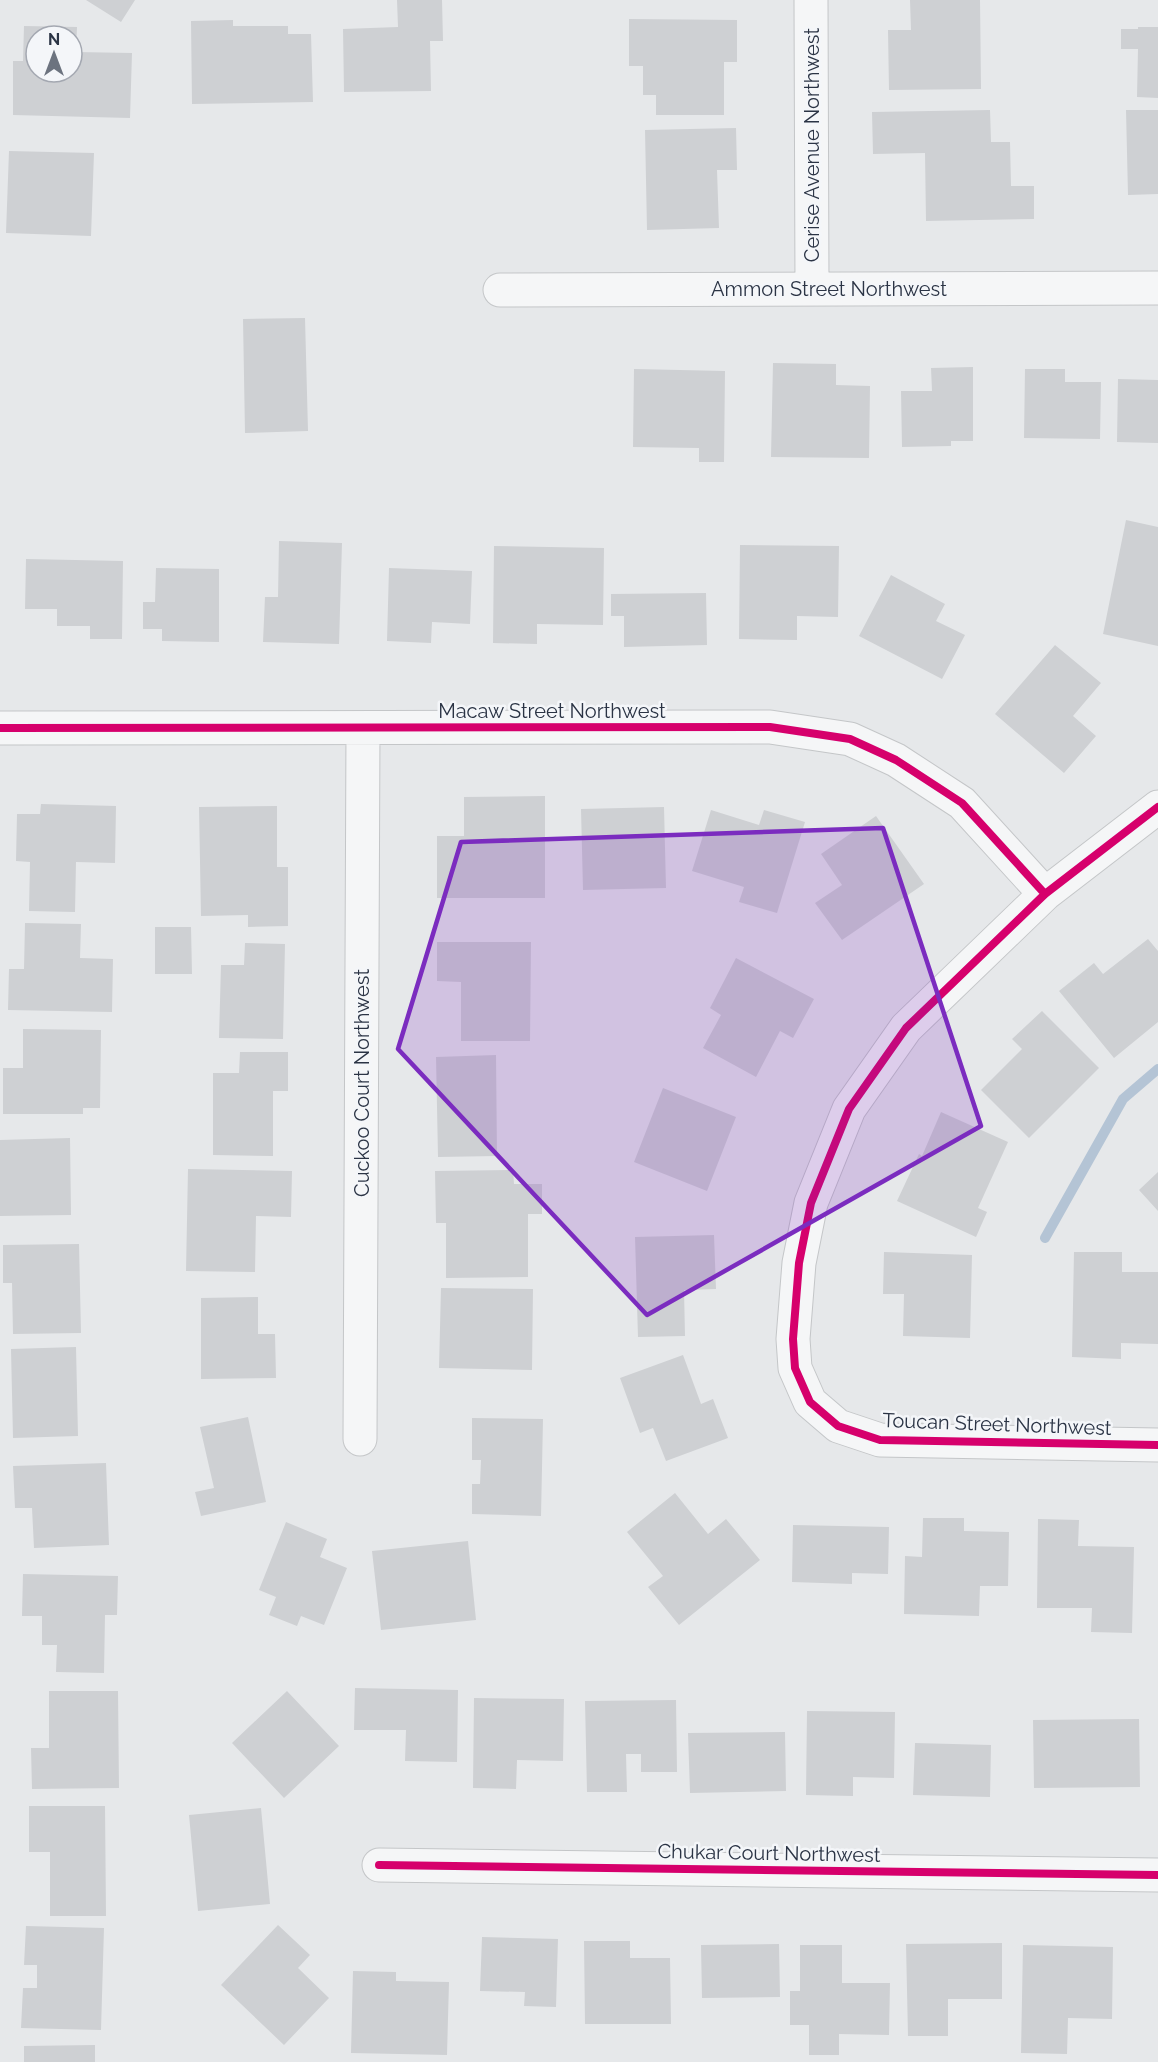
<svg xmlns="http://www.w3.org/2000/svg" width="1158" height="2062" viewBox="0 0 1158 2062" font-family="Raleway,sans-serif">
<style>
.lines{fill:none;stroke-linecap:round;stroke-linejoin:round}
.stream{stroke:#b4c4d5;stroke-width:10}
.building{fill:#ced0d3;fill-rule:evenodd}
.minor-casing{stroke:#c4c6c8;stroke-width:35}
.minor{stroke:#f5f6f7;stroke-width:33}
.cycleway-casing{stroke:#f4f6f9;stroke-width:11}
.cycleway{stroke:#d6006c;stroke-width:8}
.marked{fill:#7b2cbf;fill-opacity:0.2;stroke:#7b2cbf;stroke-width:4.5;stroke-linejoin:round}
.labels{text-anchor:middle;dominant-baseline:central;stroke-width:5;stroke-linejoin:round;paint-order:stroke}
.street-label{font-size:20px;fill:#2b3445;stroke:#f4f6f9}
</style>
<rect width="100%" height="100%" fill="#e6e8ea"/>
<g class="lines">
<path class="stream" d="M 1045,1238 L 1123,1099 L 1158,1069"/>
</g>
<path class="building" d="M 86,0 L 135,0 L 121,22 Z
M 397,0 L 442,0 L 443,41 L 430,41 L 431,91 L 344,92 L 343,29 L 398,27 Z
M 910,0 L 980,0 L 981,89 L 889,90 L 888,30 L 911,30 Z
M 629,19 L 737,20 L 737,62 L 724,62 L 724,115 L 656,115 L 656,95 L 643,95 L 643,66 L 629,66 Z
M 233,20 L 233,26 L 288,26 L 288,34 L 311,34 L 313,102 L 192,104 L 191,21 Z
M 24,26 L 77,27 L 76,52 L 132,53 L 130,118 L 13,115 L 13,61 L 23,61 ZM 36,36 L 72,36 L 72,72 L 36,72 Z
M 1138,27 L 1158,27 L 1158,98 L 1137,97 L 1138,49 L 1121,49 L 1121,29 L 1138,29 Z
M 990,110 L 991,142 L 1010,142 L 1011,186 L 1034,186 L 1034,219 L 926,221 L 925,153 L 873,154 L 872,112 Z
M 1126,110 L 1158,110 L 1158,194 L 1128,195 Z
M 736,128 L 737,170 L 717,170 L 719,228 L 647,230 L 645,130 Z
M 9,151 L 94,153 L 91,236 L 6,233 Z
M 305,318 L 308,431 L 245,433 L 243,319 Z
M 773,363 L 836,364 L 836,385 L 870,386 L 869,458 L 771,457 Z
M 973,367 L 973,441 L 951,441 L 951,446 L 902,447 L 901,391 L 932,391 L 931,368 Z
M 634,369 L 725,371 L 724,462 L 699,462 L 699,448 L 633,447 Z
M 1025,369 L 1065,369 L 1065,382 L 1101,382 L 1100,439 L 1024,438 Z
M 1118,379 L 1158,380 L 1158,443 L 1117,442 Z
M 1126,520 L 1158,527 L 1158,646 L 1103,634 Z
M 279,541 L 342,543 L 339,644 L 263,642 L 265,597 L 278,597 Z
M 740,545 L 839,546 L 838,617 L 797,616 L 797,640 L 739,639 Z
M 494,546 L 604,548 L 603,625 L 537,624 L 537,644 L 493,643 Z
M 26,559 L 123,561 L 122,639 L 90,639 L 90,626 L 57,626 L 57,609 L 25,609 Z
M 156,568 L 219,569 L 219,642 L 162,641 L 162,629 L 143,629 L 143,602 L 155,602 Z
M 389,568 L 472,571 L 470,624 L 432,622 L 431,643 L 387,641 Z
M 891,575 L 945,604 L 936,621 L 965,635 L 942,679 L 859,636 Z
M 706,593 L 707,645 L 624,647 L 624,616 L 611,616 L 611,594 Z
M 1055,645 L 1101,683 L 1073,716 L 1096,736 L 1064,773 L 995,714 Z
M 545,796 L 545,898 L 437,898 L 437,836 L 464,836 L 464,797 Z
M 41,804 L 116,806 L 115,863 L 76,862 L 75,912 L 29,911 L 30,862 L 16,861 L 17,814 L 40,814 Z
M 277,806 L 277,867 L 288,867 L 288,926 L 248,927 L 248,915 L 201,916 L 199,807 Z
M 664,807 L 666,888 L 583,890 L 581,809 Z
M 711,810 L 759,825 L 764,810 L 805,822 L 777,913 L 739,902 L 744,887 L 692,871 Z
M 876,816 L 924,884 L 842,940 L 815,903 L 842,885 L 821,854 Z
M 25,923 L 81,924 L 80,958 L 113,959 L 112,1012 L 8,1010 L 9,969 L 24,969 Z
M 155,927 L 191,927 L 192,974 L 155,974 Z
M 1148,939 L 1158,951 L 1158,1022 L 1114,1058 L 1059,991 L 1094,963 L 1103,974 Z
M 437,942 L 531,942 L 530,1041 L 461,1041 L 461,982 L 437,981 Z
M 245,943 L 285,944 L 283,1039 L 219,1038 L 221,965 L 244,965 Z
M 736,958 L 814,999 L 793,1038 L 780,1031 L 756,1077 L 703,1048 L 721,1015 L 710,1008 Z
M 1042,1011 L 1099,1068 L 1029,1138 L 981,1090 L 1022,1049 L 1012,1039 Z
M 23,1029 L 101,1030 L 100,1108 L 83,1108 L 83,1114 L 3,1114 L 3,1068 L 23,1068 Z
M 240,1052 L 288,1052 L 288,1091 L 273,1091 L 273,1156 L 213,1155 L 213,1073 L 239,1073 Z
M 496,1055 L 497,1156 L 438,1157 L 436,1057 Z
M 663,1088 L 736,1117 L 707,1191 L 634,1162 Z
M 941,1112 L 1008,1142 L 978,1208 L 987,1212 L 976,1237 L 897,1201 L 919,1154 L 922,1156 Z
M 70,1138 L 71,1215 L 0,1216 L 0,1140 Z
M 188,1169 L 292,1171 L 291,1217 L 256,1216 L 255,1272 L 186,1271 Z
M 513,1170 L 514,1184 L 542,1184 L 542,1214 L 528,1214 L 528,1277 L 446,1278 L 446,1223 L 436,1223 L 435,1171 Z
M 1158,1172 L 1158,1211 L 1139,1190 Z
M 714,1235 L 716,1289 L 684,1290 L 685,1336 L 638,1337 L 635,1237 Z
M 79,1244 L 81,1333 L 13,1334 L 12,1283 L 3,1283 L 3,1245 Z
M 884,1252 L 972,1255 L 970,1338 L 903,1336 L 904,1294 L 883,1294 Z
M 1074,1252 L 1122,1252 L 1122,1272 L 1158,1272 L 1158,1344 L 1121,1343 L 1121,1359 L 1072,1357 Z
M 441,1288 L 533,1289 L 532,1370 L 439,1368 Z
M 258,1297 L 258,1334 L 275,1334 L 276,1378 L 201,1379 L 201,1298 Z
M 76,1347 L 78,1436 L 13,1438 L 11,1349 Z
M 683,1355 L 701,1404 L 713,1399 L 728,1438 L 666,1461 L 653,1428 L 640,1433 L 620,1378 Z
M 248,1417 L 266,1502 L 201,1516 L 195,1492 L 214,1488 L 200,1427 Z
M 472,1418 L 543,1419 L 541,1516 L 472,1514 L 472,1484 L 480,1484 L 481,1460 L 472,1460 Z
M 106,1463 L 109,1545 L 34,1548 L 32,1508 L 15,1508 L 13,1466 Z
M 675,1493 L 708,1534 L 726,1519 L 760,1560 L 679,1625 L 648,1587 L 663,1576 L 627,1532 Z
M 923,1518 L 964,1518 L 964,1531 L 1009,1532 L 1008,1586 L 980,1586 L 979,1616 L 904,1614 L 905,1556 L 922,1557 Z
M 1038,1519 L 1079,1520 L 1078,1546 L 1134,1547 L 1132,1633 L 1091,1632 L 1092,1608 L 1037,1608 Z
M 286,1522 L 327,1539 L 320,1557 L 347,1568 L 324,1625 L 301,1616 L 297,1626 L 269,1615 L 276,1597 L 259,1590 Z
M 793,1525 L 889,1527 L 888,1574 L 852,1573 L 852,1584 L 792,1582 Z
M 468,1541 L 476,1620 L 381,1630 L 372,1551 Z
M 23,1574 L 118,1576 L 117,1615 L 105,1615 L 104,1673 L 56,1672 L 57,1645 L 42,1645 L 42,1616 L 22,1616 Z
M 355,1688 L 458,1690 L 457,1762 L 405,1761 L 406,1730 L 354,1730 Z
M 49,1691 L 118,1691 L 119,1788 L 32,1789 L 31,1748 L 49,1748 Z
M 287,1691 L 339,1746 L 284,1798 L 232,1743 Z
M 474,1698 L 564,1699 L 563,1761 L 517,1760 L 516,1789 L 473,1788 Z
M 676,1700 L 677,1772 L 641,1772 L 641,1754 L 626,1754 L 627,1792 L 587,1792 L 585,1701 Z
M 807,1711 L 895,1712 L 894,1778 L 853,1777 L 853,1796 L 806,1795 Z
M 1139,1719 L 1140,1787 L 1034,1788 L 1033,1720 Z
M 785,1732 L 786,1791 L 690,1793 L 688,1733 Z
M 915,1743 L 991,1745 L 990,1797 L 913,1795 Z
M 29,1806 L 105,1806 L 106,1916 L 50,1916 L 50,1852 L 29,1852 Z
M 261,1808 L 270,1904 L 198,1911 L 189,1815 Z
M 278,1925 L 310,1955 L 298,1968 L 329,1998 L 284,2045 L 221,1985 Z
M 26,1926 L 104,1928 L 101,2030 L 21,2028 L 23,1988 L 37,1988 L 37,1965 L 24,1965 Z
M 482,1937 L 558,1939 L 556,2007 L 524,2006 L 525,1992 L 480,1991 Z
M 584,1941 L 630,1941 L 630,1958 L 670,1958 L 671,2024 L 585,2024 Z
M 1002,1943 L 1002,1999 L 948,1999 L 948,2036 L 908,2036 L 906,1944 Z
M 779,1944 L 780,1997 L 702,1998 L 701,1945 Z
M 800,1945 L 842,1945 L 842,1983 L 890,1983 L 889,2035 L 839,2034 L 839,2055 L 809,2055 L 809,2025 L 790,2025 L 790,1991 L 800,1991 Z
M 1023,1945 L 1113,1947 L 1112,2019 L 1068,2018 L 1067,2054 L 1021,2053 Z
M 353,1971 L 396,1972 L 396,1981 L 449,1982 L 447,2055 L 351,2053 Z
M 95,2045 L 95,2062 L 24,2062 L 24,2046 Z"/>
<g class="lines">
<defs>
<path id="minor" d="M 811,0 L 812,289
M 500,290 L 1158,288
M 0,728 L 770,727 L 850,739 L 896,760 L 962,803 L 1045,894
M 1158,807 L 1045,894 L 906,1028 L 849,1109 L 811,1203 L 799,1263 L 793,1339 L 795,1368 L 810,1402 L 838,1426 L 880,1440 L 1158,1445
M 360,1439 L 363,728
M 379,1865 L 1158,1875"/>
</defs>
<use href="#minor" class="minor-casing"/>
<use href="#minor" class="minor"/>
<defs>
<path id="cycleway" d="M 0,728 L 770,727 L 850,739 L 896,760 L 962,803 L 1045,894
M 1158,807 L 1045,894 L 906,1028 L 849,1109 L 811,1203 L 799,1263 L 793,1339 L 795,1368 L 810,1402 L 838,1426 L 880,1440 L 1158,1445
M 379,1865 L 1158,1875"/>
</defs>
<use href="#cycleway" class="cycleway-casing"/>
<use href="#cycleway" class="cycleway"/>
</g>
<path class="marked" d="M 883,828 L 981,1126 L 647,1315 L 398,1049 L 461,842 Z"/>
<g class="labels">
<g class="street-label">
<text transform="translate(812 145) rotate(-90)">Cerise Avenue Northwest</text>
<text x="829" y="289">Ammon Street Northwest</text>
<text x="552" y="711">Macaw Street Northwest</text>
<text transform="translate(362 1083) rotate(-90)">Cuckoo Court Northwest</text>
<text transform="translate(997 1424) rotate(2)">Toucan Street Northwest</text>
<text transform="translate(769 1853) rotate(1)">Chukar Court Northwest</text>
</g>
</g>
<g transform="translate(54 54)"><circle r="28" fill="#f4f6f9" stroke="#a4a8b1" stroke-width="1.5"/>
<path d="M0-4.5L10 22L0 15L-10 22Z" fill="#6c737f"/>
<text y="-9" font-size="16" font-weight="bold" text-anchor="middle" fill="#2b3445">N</text>
</g>
</svg>
